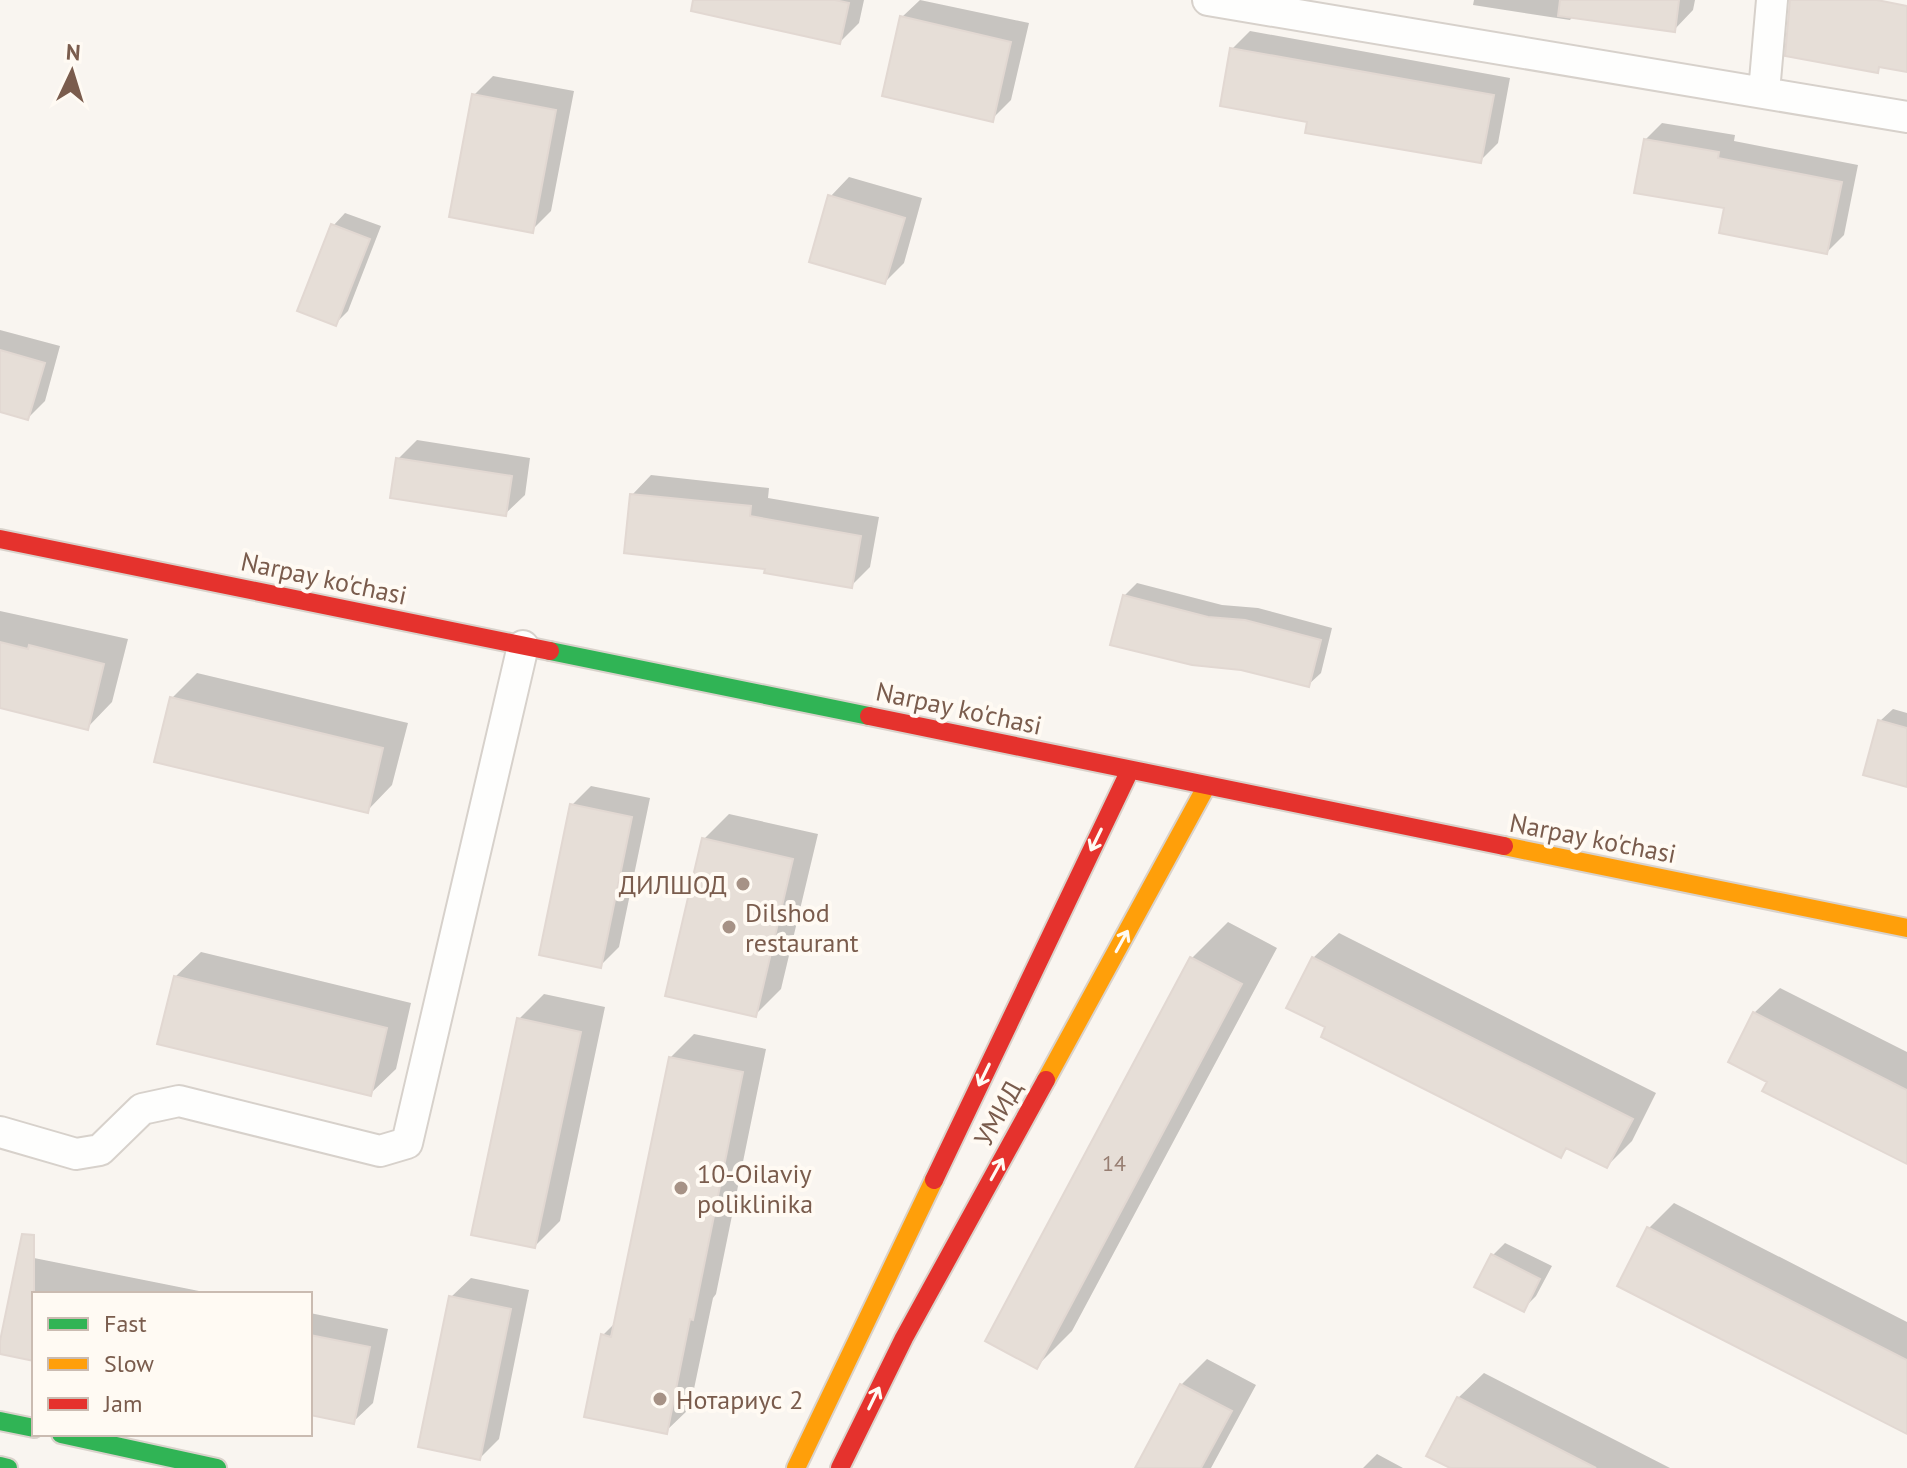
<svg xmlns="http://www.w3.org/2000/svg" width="1907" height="1468" viewBox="0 0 1907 1468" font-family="'PT Sans',sans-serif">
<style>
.shadow{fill:#0003}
.building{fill:#e6ded7;stroke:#e2d8d2;stroke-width:2}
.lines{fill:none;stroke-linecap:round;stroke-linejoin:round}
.street-casing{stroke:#d7d1cb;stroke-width:34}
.fast-casing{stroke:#d9d2cb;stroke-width:22}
.slow-casing{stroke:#d9d2cb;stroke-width:22}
.jam-casing{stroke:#d9d2cb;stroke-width:22}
.street{stroke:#fefefd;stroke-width:30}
.fast{stroke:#30b455;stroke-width:18}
.slow{stroke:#ff9f0a;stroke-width:18}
.jam{stroke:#e5322d;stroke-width:18}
.oneway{stroke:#fffaf3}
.poi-dot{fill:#a69286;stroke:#fffaf3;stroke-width:3}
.labels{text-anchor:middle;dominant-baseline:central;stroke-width:8;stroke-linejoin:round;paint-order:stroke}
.number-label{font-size:22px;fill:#977e72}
.street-label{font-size:26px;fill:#7a5c4d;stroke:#fffaf3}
.poi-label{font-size:26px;fill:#7a5c4d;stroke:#fffaf3;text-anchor:start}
</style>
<rect width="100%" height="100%" fill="#f9f5f0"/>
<path class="shadow" d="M 722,0 L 864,0 L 859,23 L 840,42 Z
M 920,0 L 1029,23 L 1011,100 L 992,119 L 902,17 Z
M 1474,0 L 1695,0 L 1693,10 L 1674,30 L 1573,16 L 1570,20 L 1473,5 Z
M 1250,31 L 1510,78 L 1498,143 L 1480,161 L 1309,120 L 1232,49 Z
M 493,76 L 574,91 L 551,211 L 532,230 L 474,95 Z
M 1662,123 L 1735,135 L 1734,141 L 1858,165 L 1844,235 L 1827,252 L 1726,207 L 1645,140 Z
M 849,177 L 922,198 L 904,263 L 885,282 L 830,197 Z
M 345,213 L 381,226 L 348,311 L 336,323 L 333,226 Z
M 0,330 L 60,346 L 45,401 L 28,418 L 0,410 Z
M 417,440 L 530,458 L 525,495 L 505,514 L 398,459 Z
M 651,475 L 769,488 L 768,498 L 879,517 L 870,567 L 851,586 L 767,567 L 632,495 Z
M 1137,583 L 1222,605 L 1258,608 L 1332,628 L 1321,673 L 1308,685 L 1124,596 Z
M 0,611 L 128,639 L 112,702 L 87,728 L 0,706 Z
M 197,673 L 408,723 L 392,785 L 367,811 L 172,698 Z
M 1893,709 L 1907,713 L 1907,785 L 1880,721 Z
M 591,786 L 650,798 L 619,947 L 600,966 L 572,805 Z
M 729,814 L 818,834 L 781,989 L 756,1014 L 704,839 Z
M 1228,922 L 1277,948 L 1072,1331 L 1036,1367 L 988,1341 L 1192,958 Z
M 1339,933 L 1656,1093 L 1632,1141 L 1607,1166 L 1569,1147 L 1561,1155 L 1328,1026 L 1313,958 Z
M 201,952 L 411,1003 L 396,1069 L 370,1094 L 175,977 Z
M 1780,988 L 1907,1052 L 1907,1162 L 1769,1081 L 1754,1013 Z
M 544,994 L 605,1007 L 560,1221 L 535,1246 L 519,1019 Z
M 694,1034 L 766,1049 L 716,1294 L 713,1298 L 690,1408 L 666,1431 L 603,1335 L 616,1322 L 670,1058 Z
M 1674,1203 L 1907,1322 L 1907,1432 L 1649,1228 Z
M 1505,1243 L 1552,1266 L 1536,1296 L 1523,1309 L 1493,1255 Z
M 34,1258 L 214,1294 L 34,1294 L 34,1359 L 0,1352 L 15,1278 Z
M 471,1278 L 529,1290 L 499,1439 L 480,1458 L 451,1297 Z
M 310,1313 L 388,1329 L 373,1403 L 353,1422 L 310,1413 Z
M 1207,1359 L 1256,1385 L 1211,1468 L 1137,1468 L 1181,1385 Z
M 1484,1373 L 1670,1468 L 1454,1468 L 1458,1398 Z
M 1377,1454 L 1403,1468 L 1363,1468 Z"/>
<path class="building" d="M 693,0 L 835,0 L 849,3 L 840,44 L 691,11 Z
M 1560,0 L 1679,0 L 1675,32 L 1558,16 Z
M 1790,0 L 1877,0 L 1907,6 L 1907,72 L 1879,67 L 1878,73 L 1785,56 Z
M 900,16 L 1011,42 L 993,122 L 882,96 Z
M 1230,48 L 1494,95 L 1481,163 L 1305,133 L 1307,122 L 1220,106 Z
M 472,94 L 556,110 L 533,233 L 449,217 Z
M 1644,139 L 1719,152 L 1718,158 L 1842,182 L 1827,254 L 1719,233 L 1724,208 L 1634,193 Z
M 828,195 L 905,218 L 885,284 L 809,262 Z
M 331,224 L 370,239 L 336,326 L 297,311 Z
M 0,350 L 45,363 L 28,420 L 0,412 Z
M 396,458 L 512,476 L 506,516 L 390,498 Z
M 630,494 L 751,506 L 750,516 L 861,536 L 852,588 L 764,573 L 765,569 L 624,553 Z
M 1123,595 L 1208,617 L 1245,620 L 1321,640 L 1309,687 L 1241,670 L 1192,665 L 1110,645 Z
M 0,642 L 28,649 L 29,645 L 104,664 L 88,730 L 0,708 Z
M 170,697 L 383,748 L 368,813 L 154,762 Z
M 1878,720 L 1907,728 L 1907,787 L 1863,775 Z
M 570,804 L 632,817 L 601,968 L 539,955 Z
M 702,838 L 793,859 L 756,1017 L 665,996 Z
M 1190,957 L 1242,984 L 1037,1369 L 985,1341 Z
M 1312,957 L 1633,1119 L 1607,1168 L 1566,1148 L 1561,1158 L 1321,1037 L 1325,1027 L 1286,1008 Z
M 174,976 L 387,1028 L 371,1096 L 157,1044 Z
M 1753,1012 L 1907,1090 L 1907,1164 L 1762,1091 L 1767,1082 L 1728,1062 Z
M 517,1018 L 581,1032 L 535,1248 L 471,1235 Z
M 669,1057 L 743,1072 L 693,1320 L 690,1319 L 667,1434 L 584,1417 L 601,1334 L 611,1337 Z
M 1647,1227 L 1907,1360 L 1907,1434 L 1617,1286 Z
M 22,1234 L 34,1235 L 34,1361 L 0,1354 L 0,1341 Z
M 1491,1254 L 1540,1279 L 1524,1312 L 1474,1287 Z
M 449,1296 L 511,1309 L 480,1460 L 418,1447 Z
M 310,1335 L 370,1347 L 354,1424 L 310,1415 Z
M 1180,1384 L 1232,1411 L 1201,1468 L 1135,1468 Z
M 1457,1397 L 1596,1468 L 1450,1468 L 1426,1456 Z"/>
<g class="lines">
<defs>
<path id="street" d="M 1208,0 L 1907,117
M 1764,92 L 1772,0
M 0,1132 L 76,1154 L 100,1150 L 142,1109 L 179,1101 L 380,1151 L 407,1143 L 523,646"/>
<path id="fast" d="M 550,651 L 869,716
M 0,1421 L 34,1428
M 61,1434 L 217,1468
M 0,1466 L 8,1468"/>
<path id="slow" d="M 1504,846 L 1907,928
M 1046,1080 L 1206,787
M 796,1468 L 934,1180"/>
<path id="jam" d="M 0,539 L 550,651
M 869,716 L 1504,846
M 934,1180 L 1130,770
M 840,1468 L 904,1338 L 1046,1080"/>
</defs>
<use href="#street" class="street-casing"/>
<use href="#fast" class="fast-casing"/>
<use href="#slow" class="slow-casing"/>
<use href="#jam" class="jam-casing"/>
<use href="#street" class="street"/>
<use href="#fast" class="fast"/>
<use href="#slow" class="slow"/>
<use href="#jam" class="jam"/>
</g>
<defs><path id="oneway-shaft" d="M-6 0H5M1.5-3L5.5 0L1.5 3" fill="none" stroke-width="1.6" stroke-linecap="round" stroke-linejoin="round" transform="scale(2)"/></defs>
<g class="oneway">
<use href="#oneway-shaft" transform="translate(1096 840) rotate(116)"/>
<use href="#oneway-shaft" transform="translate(1122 941) rotate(-61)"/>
<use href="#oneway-shaft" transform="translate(984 1075) rotate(116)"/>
<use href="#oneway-shaft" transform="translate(997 1169) rotate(-61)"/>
<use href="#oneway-shaft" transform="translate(874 1398) rotate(-64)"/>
</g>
<g class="poi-dot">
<circle cx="743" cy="884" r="8"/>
<circle cx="729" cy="927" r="8"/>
<circle cx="681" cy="1188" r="8"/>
<circle cx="660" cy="1399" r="8"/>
</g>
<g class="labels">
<g class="number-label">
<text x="1114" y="1163">14</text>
</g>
<g class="street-label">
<text transform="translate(324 578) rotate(12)">Narpay ko'chasi</text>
<text transform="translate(959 708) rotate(12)">Narpay ko'chasi</text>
<text transform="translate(1593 838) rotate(11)">Narpay ko'chasi</text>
<text transform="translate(998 1113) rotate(-61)">УМИД</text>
</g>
<g class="poi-label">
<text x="727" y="884" text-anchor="end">ДИЛШОД</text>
<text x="745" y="912">Dilshod<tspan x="745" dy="30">restaurant</tspan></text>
<text x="697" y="1173">10-Oilaviy<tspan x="697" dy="30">poliklinika</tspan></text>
<text x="676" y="1399">Нотариус 2</text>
</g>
</g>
<rect x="32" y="1292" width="280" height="144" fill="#fffaf3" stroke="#cabbb1" stroke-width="2"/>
<rect x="48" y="1318" width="40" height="12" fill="#30b455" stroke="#cabbb1" stroke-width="2"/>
<text x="104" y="1332" font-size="24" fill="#7a5c4d">Fast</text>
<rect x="48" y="1358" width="40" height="12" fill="#ff9f0a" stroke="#cabbb1" stroke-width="2"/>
<text x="104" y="1372" font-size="24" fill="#7a5c4d">Slow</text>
<rect x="48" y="1398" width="40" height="12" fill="#e5322d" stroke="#cabbb1" stroke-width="2"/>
<text x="104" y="1412" font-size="24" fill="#7a5c4d">Jam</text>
<g transform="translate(72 72) rotate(4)" stroke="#fffaf3" stroke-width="6" paint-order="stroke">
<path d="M0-6L14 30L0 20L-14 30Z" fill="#7a5c4d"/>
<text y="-12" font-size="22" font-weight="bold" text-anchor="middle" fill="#7a5c4d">N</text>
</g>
</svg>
